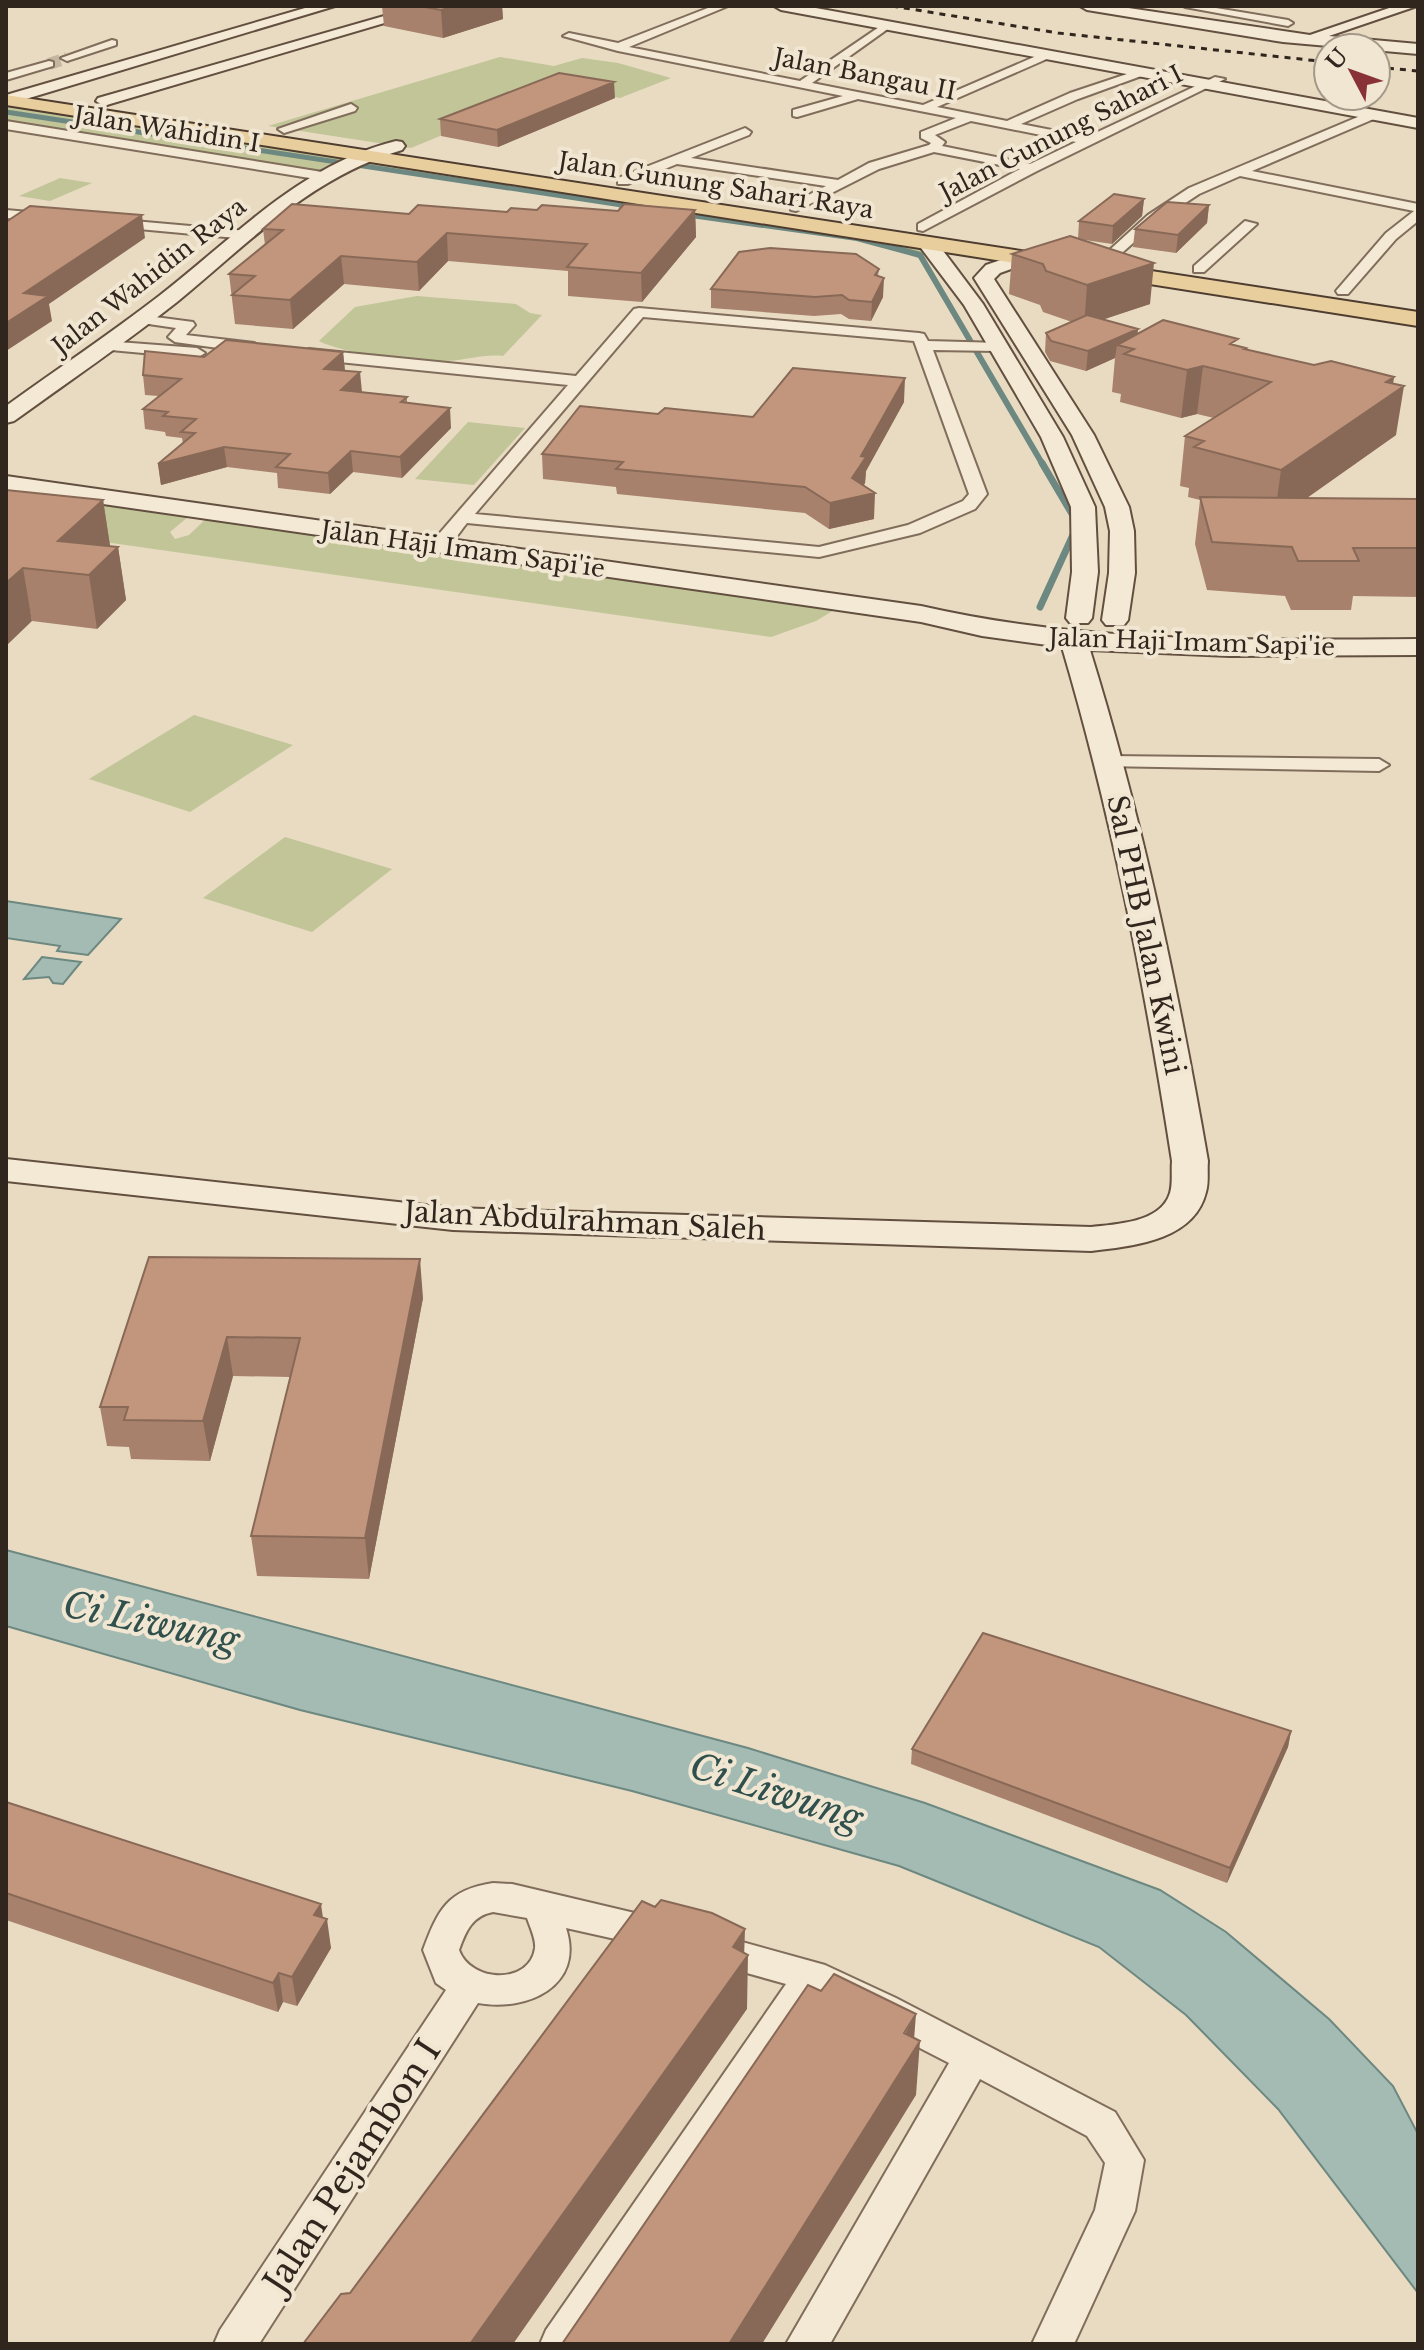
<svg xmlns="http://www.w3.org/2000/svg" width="1424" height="2350" viewBox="0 0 1424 2350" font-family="'Libre Baskerville',serif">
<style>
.green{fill:#c1c597}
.water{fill:#a4bbb3;stroke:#6c8880;stroke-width:2}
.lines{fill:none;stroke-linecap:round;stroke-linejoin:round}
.stream-far2{stroke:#6c8880;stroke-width:5}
.stream-far1{stroke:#6c8880;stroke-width:6}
.stream{stroke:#6c8880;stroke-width:7}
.street-tunnel{stroke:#c3b7a1;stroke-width:12;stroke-dasharray:12 6;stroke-linecap:butt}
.street-casing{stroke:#806d5b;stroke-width:4}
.secondary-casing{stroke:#624f3f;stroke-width:4}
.primary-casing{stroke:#4e3c2f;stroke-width:4}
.street{fill:#f4e9d4;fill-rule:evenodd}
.secondary{fill:#f4e9d4;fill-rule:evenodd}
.primary{fill:#e8cd9d;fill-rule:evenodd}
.rail{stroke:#31261e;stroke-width:3;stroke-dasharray:6 6;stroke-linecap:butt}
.wall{fill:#a7816b}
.shaded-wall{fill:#886957}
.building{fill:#c2967c;stroke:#886957;stroke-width:2}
.labels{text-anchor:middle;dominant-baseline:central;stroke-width:8;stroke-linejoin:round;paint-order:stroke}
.far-street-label{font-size:24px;fill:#31261e;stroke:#f0e6d1}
.street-label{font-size:28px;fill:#31261e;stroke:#f0e6d1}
.near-street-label{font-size:34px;fill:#31261e;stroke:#f0e6d1}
.near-water-label{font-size:36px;font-style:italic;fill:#2f504c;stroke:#f0e6d1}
</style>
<rect width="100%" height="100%" fill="#e8dbc2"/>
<path class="green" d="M 500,57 L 554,66 L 582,58 L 618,63 L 671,78 L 620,98 L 561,86 L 411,148 L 268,126 Z
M 6,101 L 928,244 L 936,255 L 920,255 L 857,238 L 342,164 L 322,176 L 6,125 Z
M 60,178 L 92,183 L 50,201 L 19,196 Z
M 417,296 L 516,304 L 530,313 L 542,315 L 503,356 C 483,354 467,360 448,361 C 419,363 344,354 319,341 L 355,307 Z
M 468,422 L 525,428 L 474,485 L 415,479 Z
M 6,482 L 194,512 L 170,532 L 175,539 L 189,535 L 211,514 L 844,604 L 816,621 L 771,637 L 6,528 Z
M 194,715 L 293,745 L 190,812 L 89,779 Z
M 285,837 L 392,869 L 312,932 L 203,898 Z"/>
<path class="water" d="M 6,901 L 121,919 L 88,955 L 57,951 L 60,946 L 6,938 Z
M 42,957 L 81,962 L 63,984 L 53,983 L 49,977 L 24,979 Z
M 6,1550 L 748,1748 L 925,1803 L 1160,1890 L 1226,1932 L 1329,2019 L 1393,2086 L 1418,2134 L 1418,2293 L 1278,2109 L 1186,2015 L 1099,1947 L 899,1866 L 632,1791 L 300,1710 L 6,1626 Z"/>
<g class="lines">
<path class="stream-far2" d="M 6,112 L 635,207"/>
<path class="stream-far1" d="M 621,205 L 637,207
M 684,214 L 857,238 L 920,255 L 1043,465"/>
<path class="stream" d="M 1040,607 L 1078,524 L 1042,463"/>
<path class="street-tunnel" d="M 49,64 L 67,58"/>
<defs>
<path id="street" d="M 713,6 L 728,6 L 629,47 L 800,81 L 885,23 L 889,24 L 889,28 L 812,83 L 923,105 L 1041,54 L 1049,54 L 1049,58 L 937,107 L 1007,121 L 1070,93 L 1136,71 L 1144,71 L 1144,75 L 1078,99 L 1021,124 L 1087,137 L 1215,77 L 1225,79 L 1037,171 L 923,231 L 918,230 L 918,224 L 1020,169 L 934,152 L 879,169 L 796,211 L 791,210 L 791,204 L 826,186 L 677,164 L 628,184 L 618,184 L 618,178 L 745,128 L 751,132 L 749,135 L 691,158 L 838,180 L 869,163 L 929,145 L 931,143 L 921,138 L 921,132 L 956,118 L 858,99 L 797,117 L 793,116 L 793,110 L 843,96 L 618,51 L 563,36 L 569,33 L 618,43 ZM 971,121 L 1076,142 L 1030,164 L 942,146 L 945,142 L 935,135 Z
M 1204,6 L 1288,20 L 1293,23 L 1288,26 L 1185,7 Z
M 112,40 L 116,41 L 116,45 L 67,61 L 61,58 Z
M 49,61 L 53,62 L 53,66 L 6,80 L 6,73 Z
M 351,104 L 357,108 L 355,111 L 284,133 L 278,129 Z
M 1372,111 L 1378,115 L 1376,118 L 1252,171 L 1418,204 L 1418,221 L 1396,239 L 1348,294 L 1338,294 L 1336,291 L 1386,233 L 1414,211 L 1240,176 L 1199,194 L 1158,221 L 1115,259 L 1103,256 L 1148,215 L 1189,188 Z
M 6,121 L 322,172 L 328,176 L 322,180 L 6,129 Z
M 6,210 L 52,214 L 59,218 L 52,222 L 6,218 Z
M 111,219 L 247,231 L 254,235 L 247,239 L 106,226 L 104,223 Z
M 1245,221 L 1257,224 L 1204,272 L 1194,272 L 1194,266 Z
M 639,308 L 919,333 L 924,334 L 928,341 L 1002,343 L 1002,349 L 997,351 L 933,350 L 987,494 L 975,509 L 920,533 L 819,557 L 467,523 C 457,535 448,553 432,550 L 429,546 L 432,542 L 568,385 L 309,359 L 301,354 L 309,349 L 576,376 L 634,309 ZM 643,317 L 914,341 L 969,494 L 963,501 L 908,525 L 819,547 L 475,514 Z
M 140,315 L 193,322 L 195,325 L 186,335 L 254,343 L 262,348 L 254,353 L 175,342 L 168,337 L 176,328 L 135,322 L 133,319 Z
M 105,341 L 197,348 L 205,353 L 197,358 L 100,349 L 100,343 Z
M 1109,756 L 1379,759 L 1389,765 L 1379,771 L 1102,766 L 1099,762 L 1102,758 Z
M 493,1883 L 512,1884 L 660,1919 L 673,1923 L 678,1934 L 673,1945 L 660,1949 L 566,1928 C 585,1986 527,2012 478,2003 L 259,2344 L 214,2344 L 220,2330 L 446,1990 L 436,1983 L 423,1950 C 438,1910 447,1890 493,1883 ZM 493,1912 L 527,1918 C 530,1927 536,1939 535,1948 C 530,1985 471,1983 459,1950 C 466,1931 472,1916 493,1912 Z
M 713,1934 L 825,1965 L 896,1998 L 1115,2112 L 1144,2160 L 1135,2211 L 1074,2344 L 1032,2344 L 1095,2210 L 1105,2163 L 1087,2136 L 980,2079 L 830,2344 L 786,2344 L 949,2063 L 819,1996 L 585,2344 L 540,2344 L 546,2330 L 786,1984 L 700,1960 L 695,1949 L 700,1938 Z"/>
<path id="secondary" d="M 312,6 L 335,6 L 6,105 L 6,95 Z
M 419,6 L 442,6 L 110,104 L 104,106 L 96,101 L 98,98 Z
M 774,6 L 805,6 L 1418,118 L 1418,128 L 781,10 Z
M 1080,6 L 1115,6 L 1310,35 L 1395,6 L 1417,6 L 1329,36 L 1418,44 L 1418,54 L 1283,42 L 1087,10 Z
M 396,141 L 402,142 L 405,146 L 402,150 C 309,178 250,242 177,302 C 124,344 68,382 14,421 L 6,423 L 6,406 C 57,369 110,334 159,296 C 235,237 300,165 396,141 Z
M 928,238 L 935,240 L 983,304 L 1063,437 L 1095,507 L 1098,572 L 1092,618 L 1088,623 L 1070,623 L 1066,618 L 1072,572 L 1071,507 L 1041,437 L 964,305 L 918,244 Z
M 1024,252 L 1034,258 L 1031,262 L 1000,273 L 994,279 L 1094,435 L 1129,507 L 1134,531 L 1135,573 L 1128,620 L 1124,625 L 1106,625 L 1102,620 L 1109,573 L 1110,531 L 1105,507 L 1072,435 L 974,278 L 986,265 Z
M 6,476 L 921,606 C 1087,644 1249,640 1418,639 L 1418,655 L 1230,656 L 1090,650 C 1142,818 1178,988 1208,1161 C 1207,1171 1209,1182 1206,1192 C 1194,1241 1132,1246 1091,1251 L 453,1230 L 6,1181 L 6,1159 L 453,1208 L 1091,1227 C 1116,1224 1161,1223 1170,1193 C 1173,1183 1171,1171 1172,1161 C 1145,987 1112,816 1062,647 L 982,636 L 921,622 L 6,490 Z"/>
<path id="primary" d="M 6,95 L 1418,312 L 1418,326 L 6,105 Z"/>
</defs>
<use href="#street" class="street-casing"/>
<use href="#secondary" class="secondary-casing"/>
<use href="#primary" class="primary-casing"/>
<use href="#street" class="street"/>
<use href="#secondary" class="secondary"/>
<use href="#primary" class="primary"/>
<path class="rail" d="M 892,6 L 1058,33 L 1328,62
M 1376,67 L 1418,71"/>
</g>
<path class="wall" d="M 382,6 L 502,6 L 503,19 L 443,38 L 384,26 Z
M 615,98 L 498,147 L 441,136 L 440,119 Z
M 1144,199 L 1142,216 L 1112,244 L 1078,239 L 1150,304 L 1103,319 L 1138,329 L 1137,334 L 1238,346 L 1246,348 L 1246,350 L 1314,365 L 1394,377 L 1393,384 L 1396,435 L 1307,498 L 1418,499 L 1418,597 L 1353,596 L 1351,610 L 1291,610 L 1285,596 L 1207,590 L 1195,544 L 1200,500 L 1188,497 L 1189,488 L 1180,486 L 1185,436 L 1214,418 L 1197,414 L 1181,418 L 1120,402 L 1121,394 L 1112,392 L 1115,358 L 1086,371 L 1050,361 L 1045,352 L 1046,333 L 1072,322 L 1043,312 L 1040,305 L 1009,294 L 1012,254 L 1078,239 L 1079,221 Z
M 1209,205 L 1207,223 L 1176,253 L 1133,247 L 1135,229 Z
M 537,210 L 618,211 L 695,210 L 696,237 L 642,302 L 568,296 L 568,271 L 448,261 L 419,291 L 344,284 L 293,329 L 235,324 L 229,274 L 265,245 L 263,229 L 409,214 L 507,212 Z
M 879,269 L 878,276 L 883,297 L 871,321 L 849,319 L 841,314 L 814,316 L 711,308 L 711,289 Z
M 343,352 L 345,371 L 362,392 L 407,397 L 407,403 L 451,428 L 402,478 L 353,472 L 330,494 L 278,488 L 277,473 L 227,467 L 161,485 L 158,464 L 183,444 L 182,438 L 166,436 L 165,432 L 145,429 L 143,409 L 159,396 L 145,395 L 143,375 L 204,357 Z
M 904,402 L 866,471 L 865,483 L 864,485 L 874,519 L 829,529 L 805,513 L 617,494 L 616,487 L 543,479 L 542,454 L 658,414 L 753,417 Z
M 6,490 L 103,500 L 110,546 L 118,547 L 126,600 L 97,629 L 32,621 Z
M 149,1257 L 423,1298 L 369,1579 L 257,1576 L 251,1536 L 290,1377 L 233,1376 L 210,1461 L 131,1459 L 129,1447 L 107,1446 L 100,1407 Z
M 1291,1731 L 1288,1747 L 1227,1883 L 911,1764 L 912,1749 Z
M 6,1802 L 323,1918 L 331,1948 L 297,2006 L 283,2002 L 278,2012 L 6,1920 Z"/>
<path class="shaded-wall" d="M 455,6 L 502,6 L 503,19 L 443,38 L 441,10 Z
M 614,82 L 615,98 L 498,147 L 497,130 Z
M 1144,199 L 1142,216 L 1112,244 L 1113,226 Z
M 1209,205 L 1207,223 L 1176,253 L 1178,235 Z
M 695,210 L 696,237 L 642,302 L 641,273 Z
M 142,215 L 145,238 L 49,304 L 52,321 L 6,351 L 6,323 L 24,293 Z
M 447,233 L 448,261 L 419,291 L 417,262 Z
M 341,256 L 344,284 L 293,329 L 290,300 Z
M 1154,263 L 1150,304 L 1084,326 L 1087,285 Z
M 884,278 L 883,297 L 871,321 L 872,302 Z
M 1138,329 L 1136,348 L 1117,345 L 1115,358 L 1086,371 L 1088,351 Z
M 343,352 L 345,372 L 324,369 Z
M 1203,366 L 1197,414 L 1181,418 L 1187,370 Z
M 360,372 L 362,392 L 341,390 Z
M 1394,377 L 1391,394 L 1404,386 L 1396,435 L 1274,521 L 1281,470 L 1386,382 Z
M 905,378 L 904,402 L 866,471 L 865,483 L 856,497 L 875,493 L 874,519 L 829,529 L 830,503 L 852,478 L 861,456 Z
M 450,408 L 451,428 L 402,478 L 400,457 Z
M 224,447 L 227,467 L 161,485 L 158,464 Z
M 351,451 L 353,472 L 330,494 L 328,473 Z
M 103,500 L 111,552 L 58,541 Z
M 118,547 L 126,600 L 97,629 L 89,575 Z
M 23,568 L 32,621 L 6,646 L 6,583 Z
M 420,1259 L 423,1298 L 369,1579 L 365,1538 Z
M 227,1337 L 233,1376 L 210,1461 L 203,1421 Z
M 1291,1731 L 1288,1747 L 1227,1883 L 1230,1868 Z
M 321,1904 L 324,1925 L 327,1919 L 331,1948 L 297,2006 L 292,1977 L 314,1915 Z
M 745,1929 L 744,1959 L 748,1955 L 747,2009 L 513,2344 L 470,2344 Z
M 279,1973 L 283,2002 L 278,2012 L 273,1983 Z
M 916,2014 L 913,2053 L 920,2041 L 916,2095 L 762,2344 L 729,2344 Z"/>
<path class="building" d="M 419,6 L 455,6 L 441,10 Z
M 559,73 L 614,82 L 497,130 L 440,119 Z
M 1114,194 L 1144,199 L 1113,226 L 1079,221 Z
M 1167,202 L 1209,205 L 1178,235 L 1135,229 Z
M 292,204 L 409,214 L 418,205 L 507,212 L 511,208 L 537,210 L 542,205 L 618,211 L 624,204 L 695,210 L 641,273 L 567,267 L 587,244 L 447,233 L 417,262 L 341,256 L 290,300 L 232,295 L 255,276 L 229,274 L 283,230 L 263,229 Z
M 30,206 L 142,215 L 24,293 L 48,296 L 6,323 L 6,222 Z
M 1070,236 L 1154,263 L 1087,285 L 1046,271 L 1043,264 L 1012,254 Z
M 770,248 L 856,254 L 879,269 L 875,275 L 884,278 L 872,302 L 849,300 L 842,295 L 815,297 L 711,289 L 739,252 Z
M 1087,315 L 1138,329 L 1088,351 L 1051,341 L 1046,333 Z
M 1163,320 L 1238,339 L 1230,344 L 1246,348 L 1244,349 L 1314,365 L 1331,361 L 1394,377 L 1386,382 L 1404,386 L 1281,470 L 1194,447 L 1204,441 L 1185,436 L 1271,382 L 1203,366 L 1187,370 L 1124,354 L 1134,349 L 1117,345 Z
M 226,340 L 343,352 L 324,369 L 360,372 L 341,390 L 407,397 L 401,402 L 450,408 L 400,457 L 351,451 L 328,473 L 276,467 L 290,454 L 224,447 L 158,464 L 195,433 L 181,432 L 196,419 L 163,416 L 168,412 L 143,409 L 181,379 L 143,375 L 145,351 L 204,357 Z
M 793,368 L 905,378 L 861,456 L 866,457 L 852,478 L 875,493 L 830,503 L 805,487 L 616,469 L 623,462 L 542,454 L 580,406 L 658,414 L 665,408 L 753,417 Z
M 6,490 L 103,500 L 58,541 L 118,547 L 89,575 L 23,568 L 6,583 Z
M 1200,497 L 1418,499 L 1418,548 L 1353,548 L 1359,561 L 1298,561 L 1292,547 L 1212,542 Z
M 149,1257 L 420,1259 L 365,1538 L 251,1536 L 300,1338 L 227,1337 L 203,1421 L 124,1420 L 128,1407 L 100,1407 Z
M 983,1633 L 1291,1731 L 1230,1868 L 912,1749 Z
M 6,1802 L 321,1904 L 314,1915 L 327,1919 L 292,1977 L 279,1973 L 273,1983 L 6,1893 Z
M 661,1900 L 712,1913 L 745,1929 L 733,1947 L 748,1955 L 470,2344 L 303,2344 L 341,2294 L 350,2293 L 642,1901 L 655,1907 Z
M 834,1974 L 916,2014 L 904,2033 L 920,2041 L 729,2344 L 562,2344 L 808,1985 L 821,1991 Z"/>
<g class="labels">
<g class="far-street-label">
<text transform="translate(865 74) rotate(11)">Jalan Bangau II</text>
<text transform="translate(167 129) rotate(9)">Jalan Wahidin I</text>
<text transform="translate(1061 133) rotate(-27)">Jalan Gunung Sahari I</text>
<text transform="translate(716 185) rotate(9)">Jalan Gunung Sahari Raya</text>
<text transform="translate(149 276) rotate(-38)">Jalan Wahidin Raya</text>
<text transform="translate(463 549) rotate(8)">Jalan Haji Imam Sapi'ie</text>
<text transform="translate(1192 642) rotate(2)">Jalan Haji Imam Sapi'ie</text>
</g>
<g class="street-label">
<text transform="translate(1146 935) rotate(78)">Sal PHB Jalan Kwini</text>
<text transform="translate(585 1221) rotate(3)">Jalan Abdulrahman Saleh</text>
</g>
<g class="near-street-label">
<text transform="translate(352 2166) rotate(-57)">Jalan Pejambon I</text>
</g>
<g class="near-water-label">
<text transform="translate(151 1622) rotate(12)">Ci Liwung</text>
<text transform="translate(776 1792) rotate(18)">Ci Liwung</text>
</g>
</g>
<rect width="1424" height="2350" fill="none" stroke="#31261e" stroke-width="16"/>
<g transform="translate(1352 72) rotate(311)"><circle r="38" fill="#f0e6d1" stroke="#a49989" stroke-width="2"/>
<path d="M0-6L14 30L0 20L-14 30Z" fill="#883237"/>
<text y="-12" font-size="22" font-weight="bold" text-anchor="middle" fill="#31261e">U</text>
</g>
</svg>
